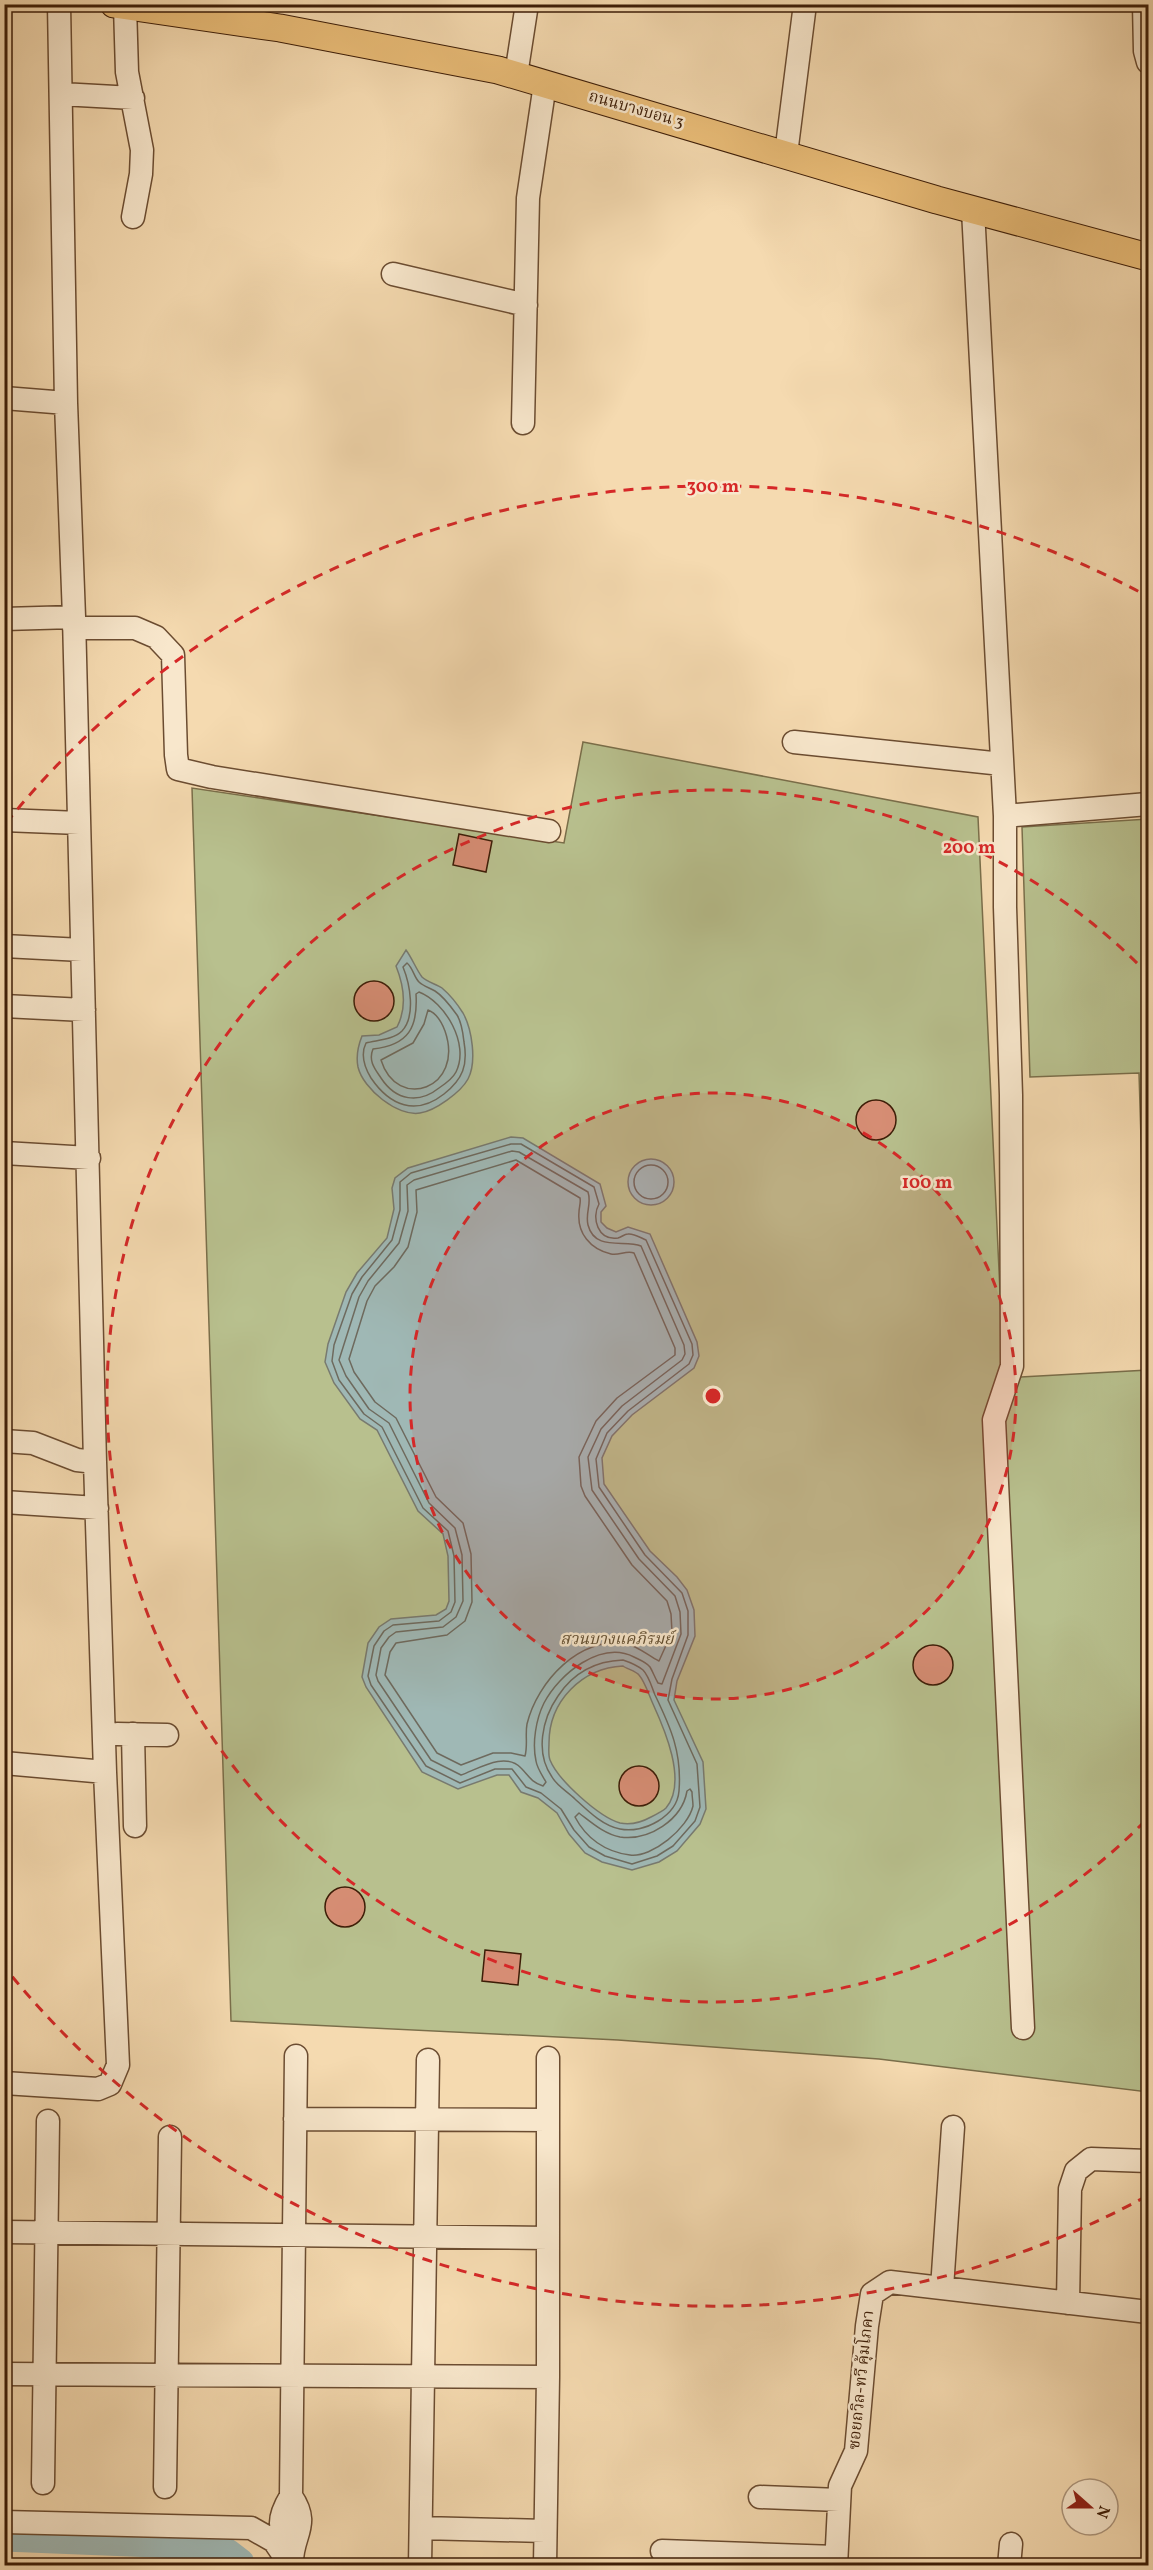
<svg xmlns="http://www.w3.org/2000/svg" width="1153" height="2570" viewBox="0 0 1153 2570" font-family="Vollkorn,'Noto Serif Thai',serif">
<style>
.green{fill:#b8c08e;stroke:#7a6e4a;stroke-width:1.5}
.water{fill:#9fb8b5;stroke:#787a6f;stroke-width:1.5;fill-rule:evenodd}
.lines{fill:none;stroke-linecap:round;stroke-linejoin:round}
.shore{stroke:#6e6a5e;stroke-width:1.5}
.canal{stroke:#9fb8b5;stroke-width:21}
.building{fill:#d68d74;stroke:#3d1d07;stroke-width:1.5}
.minor-casing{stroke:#6b4c31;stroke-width:25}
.major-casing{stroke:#3d1d07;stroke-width:29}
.minor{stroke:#f8e7cc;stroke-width:22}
.major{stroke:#eabd78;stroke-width:27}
.ring{fill:none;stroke:#d62828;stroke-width:3;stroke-dasharray:10 8}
.labels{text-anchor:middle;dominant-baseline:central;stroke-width:5;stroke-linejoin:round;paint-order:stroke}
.street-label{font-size:16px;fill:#3d1d07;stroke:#f8e7cc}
.park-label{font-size:16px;font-style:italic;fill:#624e30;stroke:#f8e7cc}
.centre{fill:#d62828;stroke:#f8e7cc;stroke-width:3}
.ring-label{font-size:18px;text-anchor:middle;font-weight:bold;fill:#d62828;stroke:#f8e7cc;stroke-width:5;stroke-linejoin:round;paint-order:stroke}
</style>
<rect width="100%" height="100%" fill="#f5dab0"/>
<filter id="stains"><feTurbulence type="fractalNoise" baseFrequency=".00333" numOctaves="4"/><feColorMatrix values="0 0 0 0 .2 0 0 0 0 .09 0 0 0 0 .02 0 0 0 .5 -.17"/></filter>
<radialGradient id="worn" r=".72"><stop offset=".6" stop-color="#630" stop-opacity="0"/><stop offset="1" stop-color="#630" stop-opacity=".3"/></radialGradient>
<path class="green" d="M 583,742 L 978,817 L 1004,1378 L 1148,1370 L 1139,1073 L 1030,1077 L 1022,827 L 1148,819 L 1148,2092 L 879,2059 L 618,2040 L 231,2021 L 192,788 L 564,843 Z"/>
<path class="water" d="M 406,950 C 412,958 416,969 422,977 C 427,982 436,984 442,988 C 449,994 458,1005 463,1013 C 472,1029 477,1062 468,1079 C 461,1092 435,1111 420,1113 C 398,1117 363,1089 358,1067 C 356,1057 358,1046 362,1036 L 379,1035 L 397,1027 C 407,1008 404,986 396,966 Z
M 511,1137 L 523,1138 L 600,1184 L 606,1206 L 601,1212 L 601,1222 L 607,1228 L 616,1232 L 628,1227 L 650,1234 L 697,1342 L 699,1356 L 694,1368 L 632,1415 L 612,1436 L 602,1458 L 604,1484 L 650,1551 L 677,1577 L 687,1590 L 694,1610 L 695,1636 L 677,1681 L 674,1700 L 703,1762 L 706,1809 L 700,1824 L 677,1851 L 659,1862 L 632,1870 L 602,1862 L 585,1853 L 569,1834 L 557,1813 L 538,1798 L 521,1792 L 509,1775 L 497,1775 L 458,1789 L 422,1772 L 366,1687 L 362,1677 L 368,1643 L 379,1627 L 391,1619 L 436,1615 L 446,1609 L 449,1601 L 448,1556 L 443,1534 L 418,1511 L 377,1430 L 360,1419 L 334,1383 L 325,1362 L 328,1344 L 346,1292 L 357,1273 L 387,1238 L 394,1209 L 392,1188 L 395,1178 L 408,1168 ZM 623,1666 C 627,1669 636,1671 639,1675 C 645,1682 649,1695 653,1704 C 664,1728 688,1782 666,1808 C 663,1811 655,1815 651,1817 C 642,1822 630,1825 620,1823 C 599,1817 558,1780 550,1760 C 548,1755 549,1748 549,1743 C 549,1701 582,1668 623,1666 Z
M628 1182a23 23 0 1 1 46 0a23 23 0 1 1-46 0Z"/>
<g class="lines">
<path class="shore" d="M 407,963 C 413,968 414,977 419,982 C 423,986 430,988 435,991 C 443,996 452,1008 457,1015 C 462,1023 463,1033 464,1042 C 468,1065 463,1079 444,1094 C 416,1116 390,1106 371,1078 C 365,1068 360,1055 366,1043 C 377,1040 393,1040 402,1031 C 416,1016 410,984 403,967 Z
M 419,992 C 445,1002 470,1044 456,1072 C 453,1078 445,1084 439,1088 C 419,1104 396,1101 381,1078 C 375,1069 368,1061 373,1049 C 409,1045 418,1027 416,994 Z
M 428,1010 C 436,1013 442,1023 445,1031 C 465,1089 397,1112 381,1060 L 413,1043 L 424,1024 Z
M 511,1144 L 521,1144 L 594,1187 L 599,1204 C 591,1218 598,1241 618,1238 C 622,1237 624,1234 628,1234 C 633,1233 641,1238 646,1240 L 692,1344 L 693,1355 L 689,1364 L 628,1411 L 607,1433 L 596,1459 L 599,1487 L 645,1555 L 682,1593 L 688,1611 L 688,1635 L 672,1679 L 668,1700 L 697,1764 L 700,1807 L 695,1821 L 673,1846 L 657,1856 L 632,1864 L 605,1856 L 589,1847 L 574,1830 L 561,1809 L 541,1793 L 526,1787 L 512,1769 L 495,1769 L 460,1783 L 426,1766 L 371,1685 L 368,1676 L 374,1646 L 384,1631 L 393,1625 L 439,1621 L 451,1612 L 455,1602 L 454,1556 L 448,1531 L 423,1508 L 382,1427 L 364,1414 L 339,1380 L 332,1361 L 334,1345 L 352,1294 L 362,1277 L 392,1240 L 400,1210 L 400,1182 L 411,1173 Z
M 512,1151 L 519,1152 L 588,1192 C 592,1204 585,1213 588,1225 C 595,1252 625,1239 641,1246 L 684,1345 L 685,1354 L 682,1360 L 622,1406 L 601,1429 L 588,1457 L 592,1490 L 639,1559 L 675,1596 L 680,1612 L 681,1634 L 662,1684 L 658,1683 C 655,1678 653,1672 650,1667 C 646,1662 640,1660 634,1657 C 601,1640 559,1674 544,1703 C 536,1719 532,1743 536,1761 C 537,1768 542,1775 546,1782 L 543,1786 C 531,1782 529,1776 521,1768 C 505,1751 478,1769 461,1775 L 431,1760 L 378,1681 L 376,1675 L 381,1648 L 389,1637 L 396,1632 L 443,1627 L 456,1617 L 463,1601 L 462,1555 L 455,1528 L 429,1503 L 389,1423 L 369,1409 L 346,1376 L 339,1360 L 359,1297 L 368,1281 L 399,1243 L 408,1211 L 407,1185 L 414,1180 Z
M 516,1160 L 580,1198 C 581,1203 579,1207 579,1212 C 577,1233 590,1249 611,1254 C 619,1256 626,1250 634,1253 L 675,1348 L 675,1355 L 617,1398 L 596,1421 L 579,1457 L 581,1486 L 585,1496 L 632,1565 L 667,1601 L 671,1614 L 672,1632 L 659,1661 C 649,1656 639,1647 627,1644 C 580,1635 537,1682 527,1724 C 525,1734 528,1746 525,1756 L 511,1753 L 493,1753 L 461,1765 L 437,1753 L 385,1675 L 390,1652 L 396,1643 L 447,1635 L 465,1621 L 472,1602 L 471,1554 L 463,1523 L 436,1497 L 396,1418 L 375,1402 L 354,1372 L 349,1359 L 367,1301 L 375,1286 L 394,1267 L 408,1247 L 417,1212 L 416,1190 Z
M634 1182a17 17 0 1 1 34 0a17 17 0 1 1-34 0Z
M 623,1660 C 629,1662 638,1666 643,1670 C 649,1676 652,1688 655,1695 C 671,1728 682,1753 679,1791 C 677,1816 644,1834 620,1829 C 603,1826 588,1811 575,1799 C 568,1792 557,1786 552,1777 C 535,1753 542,1719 558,1696 C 573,1673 596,1661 623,1660 Z
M 690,1789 L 692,1792 C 692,1796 693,1802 693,1806 C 688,1828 652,1858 630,1855 C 605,1852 586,1838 575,1817 L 579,1813 C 591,1822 604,1834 620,1837 C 649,1841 682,1820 687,1791 Z"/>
<path class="canal" d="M 4,2541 L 230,2550 L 243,2560 L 244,2566"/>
</g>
<path class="building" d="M 459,834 L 492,841 L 486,872 L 453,865 Z
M354 1001a20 20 0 1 1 40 0a20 20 0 1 1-40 0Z
M856 1120a20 20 0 1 1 40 0a20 20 0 1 1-40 0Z
M913 1665a20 20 0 1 1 40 0a20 20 0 1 1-40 0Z
M619 1786a20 20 0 1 1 40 0a20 20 0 1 1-40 0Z
M325 1907a20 20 0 1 1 40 0a20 20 0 1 1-40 0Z
M 485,1950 L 521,1954 L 518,1985 L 482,1981 Z"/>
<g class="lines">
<defs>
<path id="minor" d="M 1144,4 L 1145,51 L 1148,62
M 125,6 L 127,72 L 142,150 L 141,174 L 133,217
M 516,75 L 527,4
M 61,94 L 133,98
M 786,154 L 805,4
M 973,210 L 1005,816 L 1005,907 L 1011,1095 L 1012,1366 L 994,1420 L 1023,2028
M 393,274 L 526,305
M 4,398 L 66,403
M 523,423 L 528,198 L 545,84
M 4,619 L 74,617
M 74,628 L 135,628 L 156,637 L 173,655 L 176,755 L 178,769 L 212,777 L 549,831
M 794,742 L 1002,764
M 1005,816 L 1148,804
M 4,820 L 79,823
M 4,946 L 82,950
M 4,1006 L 84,1010
M 4,1153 L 89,1158
M 4,1441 L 33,1443 L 77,1460 L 95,1462
M 4,1502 L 97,1508
M 117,1734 L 167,1735
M 133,1734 L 135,1826
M 4,1763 L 105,1772
M 4,2083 L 98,2089 L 110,2084 L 118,2065 L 105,1772 L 95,1462 L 74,617 L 66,403 L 59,4
M 295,2119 L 548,2120
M 4,2232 L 548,2238
M 942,2288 L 953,2127
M 1068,2303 L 1070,2189 L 1076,2171 L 1091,2159 L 1148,2161
M 4,2374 L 548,2377
M 43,2483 L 48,2121
M 165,2487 L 170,2137
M 291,2496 C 311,2525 292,2534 292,2562
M 760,2497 L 839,2500
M 4,2522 L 251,2528 L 274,2541 L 291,2566
M 421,2528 L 545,2531
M 292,2549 C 278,2528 277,2519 291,2496 L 296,2056
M 662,2551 L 836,2557
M 420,2566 L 428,2060
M 545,2566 L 548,2377 L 548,2058
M 836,2566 L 840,2486 L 856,2451 L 867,2326 L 872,2294 L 890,2282 L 1148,2312
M 1009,2566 L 1011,2544"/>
<path id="major" d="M 114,4 L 280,28 L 498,70 L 937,200 L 1148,257"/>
</defs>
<use href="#minor" class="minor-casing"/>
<use href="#major" class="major-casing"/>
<use href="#minor" class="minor"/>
<use href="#major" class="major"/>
</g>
<circle cx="713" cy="1396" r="303" fill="#d62828" fill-opacity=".12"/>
<g class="ring">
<circle cx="713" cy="1396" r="303"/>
<path d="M1145 1821A606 606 0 1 1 1145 971"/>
<path d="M1147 2196A910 910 0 0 1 6 1969M6 823A910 910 0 0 1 1147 596"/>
</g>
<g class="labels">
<g class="street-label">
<text transform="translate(636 110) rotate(16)">ถนนบางบอน 3</text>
<text transform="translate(862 2380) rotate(-84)">ซอยถวิล-ทวี คุ้มโภคา</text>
</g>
<g class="park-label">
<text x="617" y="1640">สวนบางแคภิรมย์</text>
</g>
</g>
<circle cx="713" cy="1396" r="9" class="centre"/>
<g class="ring-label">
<text x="713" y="492">300 m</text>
<text x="969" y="853">200 m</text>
<text x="927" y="1188">100 m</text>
</g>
<rect width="1153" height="2570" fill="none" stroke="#f5dab0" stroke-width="24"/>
<rect x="6" y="6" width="1141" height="2558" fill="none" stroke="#3d1d07" stroke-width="3"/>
<rect x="12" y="12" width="1129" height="2546" fill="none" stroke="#3d1d07" stroke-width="1.5"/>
<g transform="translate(1090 2507) rotate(111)"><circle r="28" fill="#f8e7cc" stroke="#ad967d" stroke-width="1.5"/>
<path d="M0-4.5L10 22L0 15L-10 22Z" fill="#8f2418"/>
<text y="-9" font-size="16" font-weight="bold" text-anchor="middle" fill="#3d1d07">N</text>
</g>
<rect width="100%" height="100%" filter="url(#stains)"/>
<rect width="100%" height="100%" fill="url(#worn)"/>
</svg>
